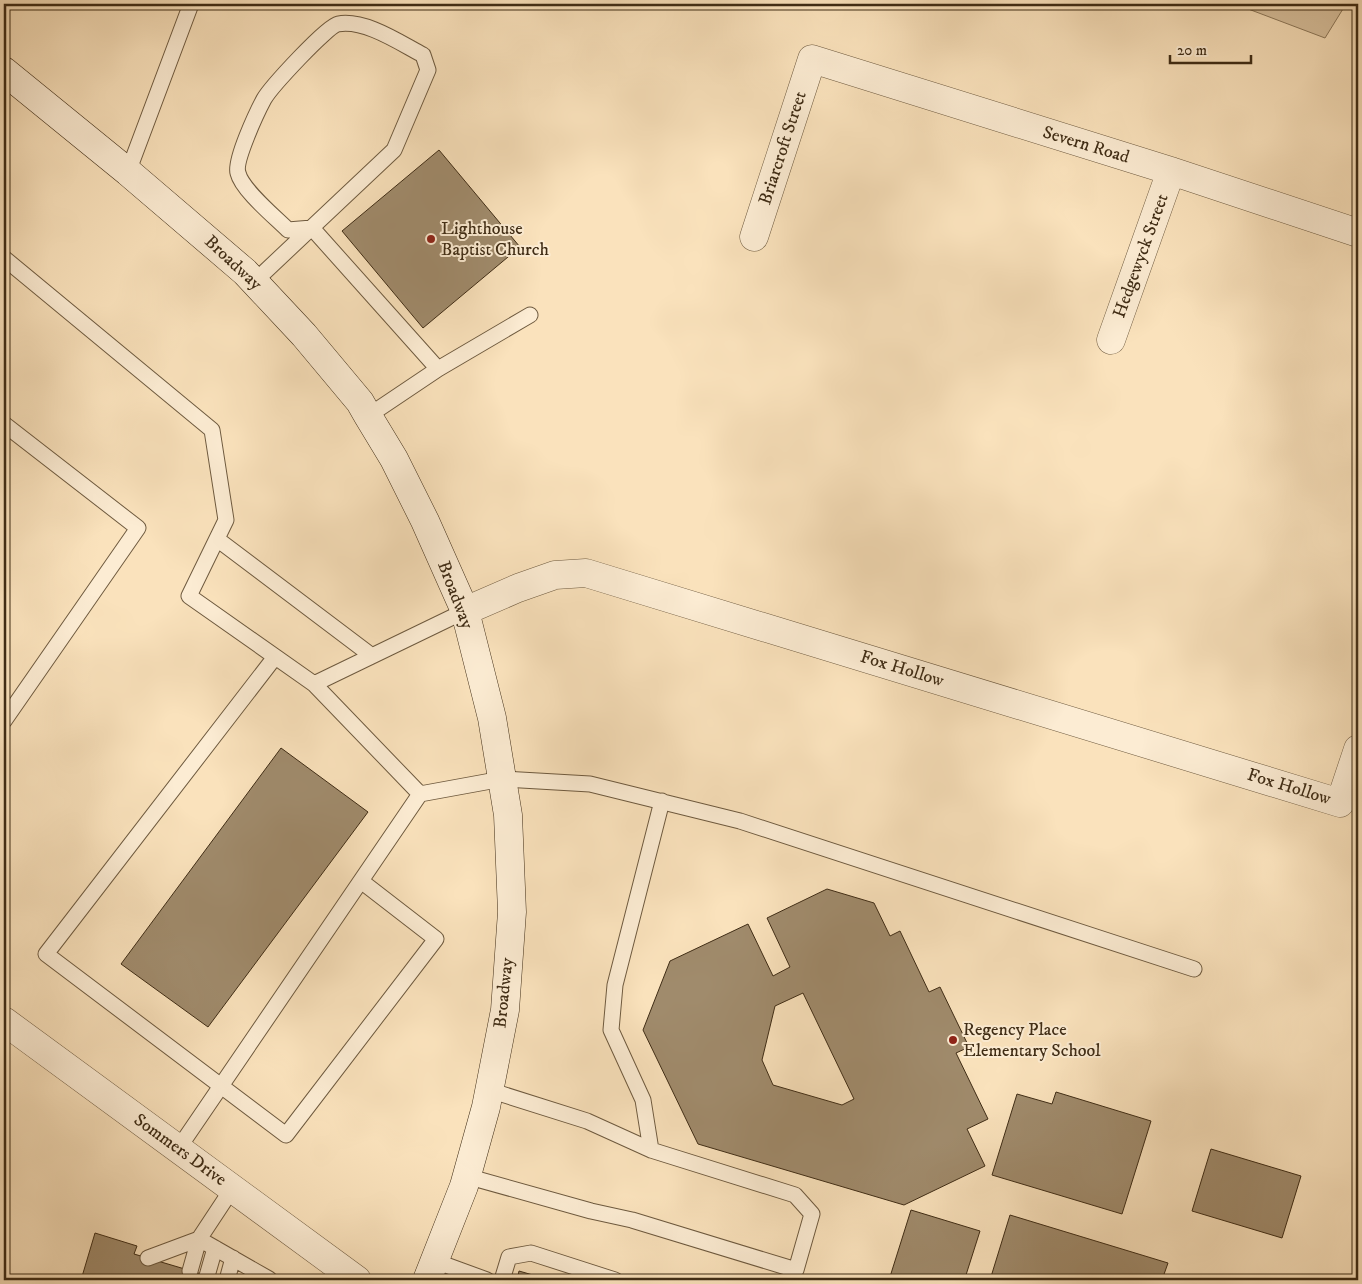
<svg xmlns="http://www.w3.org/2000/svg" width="1362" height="1284" viewBox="0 0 1362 1284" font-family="'IM FELL DW Pica',serif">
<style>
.green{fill:#dac3a0;stroke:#8c785a}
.building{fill:#a08b6c;stroke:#3f2c15;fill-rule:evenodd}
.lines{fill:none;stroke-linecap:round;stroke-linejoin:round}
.lane-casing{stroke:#6e5a3f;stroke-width:17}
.street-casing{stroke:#6e5a3f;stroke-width:29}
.secondary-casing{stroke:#3f2c15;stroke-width:29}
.lane{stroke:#fcecd3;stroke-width:15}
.street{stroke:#fcecd3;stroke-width:28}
.secondary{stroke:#fcecd3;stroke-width:28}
.poi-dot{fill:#8f2418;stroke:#fcecd3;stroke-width:2}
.labels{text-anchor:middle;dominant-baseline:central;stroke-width:4;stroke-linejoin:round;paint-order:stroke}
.street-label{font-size:18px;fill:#3f2c15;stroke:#fcecd3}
.poi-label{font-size:18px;fill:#3f2c15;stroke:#fcecd3;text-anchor:start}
</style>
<rect width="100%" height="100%" fill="#fae2bc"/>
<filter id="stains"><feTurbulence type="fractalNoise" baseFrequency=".004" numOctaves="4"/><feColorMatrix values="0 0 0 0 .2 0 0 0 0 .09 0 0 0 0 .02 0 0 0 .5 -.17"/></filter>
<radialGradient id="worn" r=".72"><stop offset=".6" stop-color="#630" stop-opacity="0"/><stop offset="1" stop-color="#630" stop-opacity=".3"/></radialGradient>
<path class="green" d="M 1235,4 L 1346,4 L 1325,38 Z"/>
<path class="building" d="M 439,150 L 520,247 L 423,328 L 342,231 Z
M 281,748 L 368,812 L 208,1027 L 121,964 Z
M 827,889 L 874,903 L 890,936 L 900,931 L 929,992 L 940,987 L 969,1047 L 956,1053 L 988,1119 L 967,1129 L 985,1166 L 904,1205 L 698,1144 L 643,1030 L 670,961 L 748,924 L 773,976 L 790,967 L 767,918 ZM 803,993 L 854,1099 L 842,1105 L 773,1085 L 762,1060 L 775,1006 Z
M 1056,1092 L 1151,1121 L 1122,1214 L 992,1175 L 1017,1094 L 1052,1104 Z
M 1211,1149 L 1301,1176 L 1282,1238 L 1192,1211 Z
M 911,1210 L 980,1231 L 966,1275 L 984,1280 L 889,1280 Z
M 1010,1215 L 1168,1263 L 1162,1280 L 990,1280 Z
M 95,1233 L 137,1246 L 134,1254 L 222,1280 L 81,1280 Z
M 519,1271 L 550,1280 L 517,1280 Z"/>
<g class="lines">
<defs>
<path id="lane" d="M 128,172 L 191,4
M 312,228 L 438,369
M 4,258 L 212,430 L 226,520 L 189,596 L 314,684
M 254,282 L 394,150 L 428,70 L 423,55 C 400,43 365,19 338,24 C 327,26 271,87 264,99 C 257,112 234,161 238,173 C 242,190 275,217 288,230 L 312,228
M 368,416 L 438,369 L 530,315
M 4,424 L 138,528 L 4,721
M 217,539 L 372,656
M 275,657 L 46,954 L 286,1135 L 436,939 L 361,881
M 420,794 L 314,684 L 465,611
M 178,1149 L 420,794 L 502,779 L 590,784 L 740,821 L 1194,969
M 651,1150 L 643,1100 L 611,1030 L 615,985 L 662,801
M 466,1176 L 591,1211 L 632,1220 L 796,1270 L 812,1214 L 795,1195 L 651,1150 L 587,1121 L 489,1090
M 232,1189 L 199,1239 L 269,1279 L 269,1280
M 148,1258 L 199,1239
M 435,1261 L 487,1280
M 190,1271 L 199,1239
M 207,1276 L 215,1248
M 227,1280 L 233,1258
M 502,1280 L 509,1257 L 531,1253 L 615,1280"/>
<path id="street" d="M 754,237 L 812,59 L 1171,171 L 1358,233
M 1111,340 L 1171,171
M 465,611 L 518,588 L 555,575 L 586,573 L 1340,803 L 1358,749
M 4,1021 L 357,1280"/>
<path id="secondary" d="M 4,71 L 128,172 L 245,272 L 304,335 L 360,402 L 368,416 L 394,459 L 425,521 L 465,611 L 492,718 L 508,815 L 512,912 L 505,1010 L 486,1107 L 464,1186 L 427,1280"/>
</defs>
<use href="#lane" class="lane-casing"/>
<use href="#street" class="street-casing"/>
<use href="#secondary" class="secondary-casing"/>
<use href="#lane" class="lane"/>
<use href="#street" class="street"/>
<use href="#secondary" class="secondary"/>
</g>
<g class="poi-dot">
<circle cx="431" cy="239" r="5"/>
<circle cx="953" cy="1040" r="5"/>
</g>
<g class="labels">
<g class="street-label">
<text transform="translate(1086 145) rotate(17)">Severn Road</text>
<text transform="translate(783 148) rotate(-72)">Briarcroft Street</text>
<text transform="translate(1141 256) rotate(-70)">Hedgewyck Street</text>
<text transform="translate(233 263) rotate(43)">Broadway</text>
<text transform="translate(455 595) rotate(69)">Broadway</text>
<text transform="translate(902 669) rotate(17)">Fox Hollow</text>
<text transform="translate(1289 787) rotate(17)">Fox Hollow</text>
<text transform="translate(504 993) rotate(-84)">Broadway</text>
<text transform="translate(180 1150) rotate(36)">Sommers Drive</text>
</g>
<g class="poi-label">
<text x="441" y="229">Lighthouse<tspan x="441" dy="21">Baptist Church</tspan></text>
<text x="963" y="1030">Regency Place<tspan x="963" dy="21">Elementary School</tspan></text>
</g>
</g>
<rect width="1362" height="1284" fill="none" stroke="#fae2bc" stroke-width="20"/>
<rect x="5" y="5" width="1352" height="1274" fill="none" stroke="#3f2c15" stroke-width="2.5"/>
<rect x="10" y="10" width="1342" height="1264" fill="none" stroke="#3f2c15"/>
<path d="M1170 55v8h81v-8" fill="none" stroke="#3f2c15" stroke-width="2.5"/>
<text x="1177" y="55" font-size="15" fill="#3f2c15" stroke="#fcecd3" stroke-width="4" paint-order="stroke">20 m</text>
<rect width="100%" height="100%" filter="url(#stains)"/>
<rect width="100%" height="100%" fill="url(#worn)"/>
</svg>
